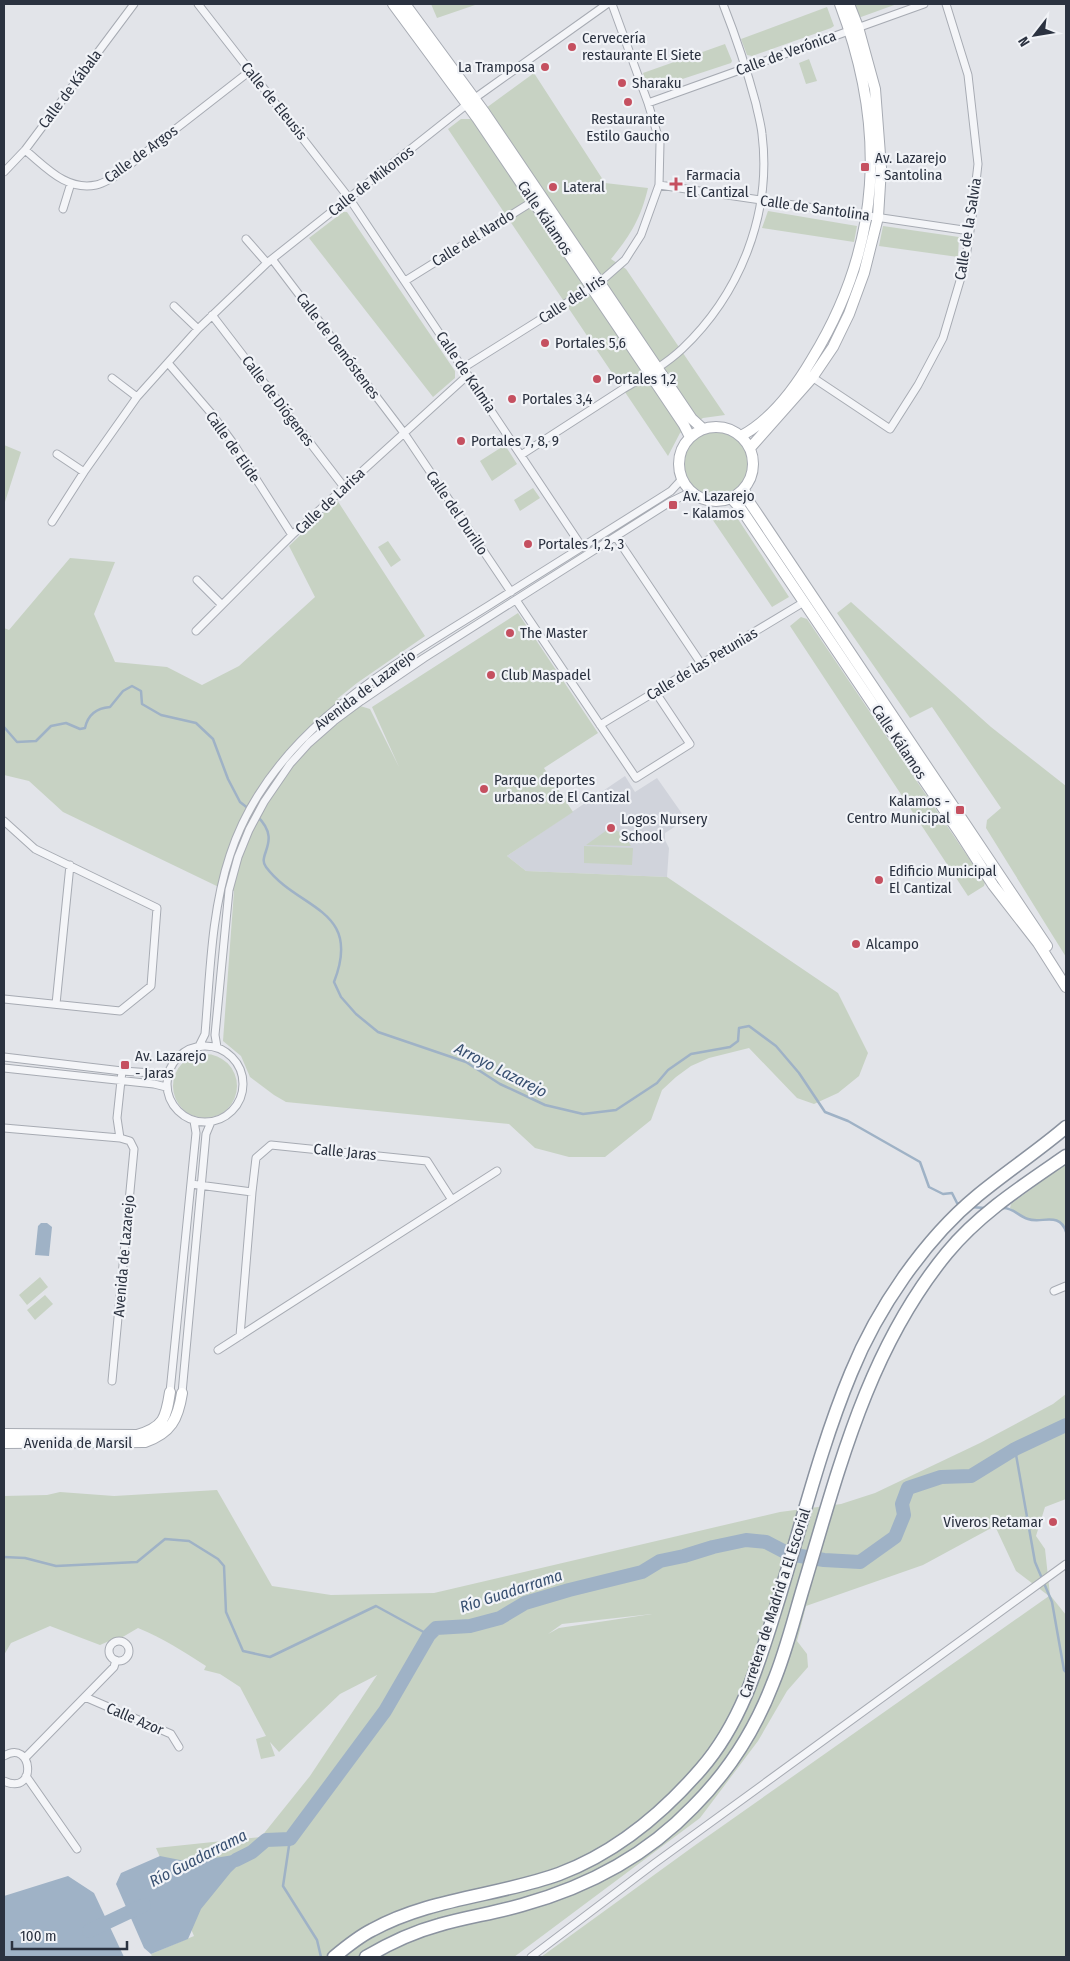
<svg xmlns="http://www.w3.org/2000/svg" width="1070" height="1961" viewBox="0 0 1070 1961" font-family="'Fira Sans Condensed',sans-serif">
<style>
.built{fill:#d0d3db}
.green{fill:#c7d2c3;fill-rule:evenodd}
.water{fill:#9fb2c6}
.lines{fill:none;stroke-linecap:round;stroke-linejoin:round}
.stream{stroke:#9fb2c6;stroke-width:2.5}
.river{stroke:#9fb2c6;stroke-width:14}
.street-casing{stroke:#a7abb3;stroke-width:9}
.secondary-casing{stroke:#a7abb3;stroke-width:12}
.highway-casing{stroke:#8a929f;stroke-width:15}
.street{stroke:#f4f5f8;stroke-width:7}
.secondary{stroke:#fff;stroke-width:10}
.highway{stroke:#fff;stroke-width:12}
.poi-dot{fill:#c55060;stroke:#f1f3f7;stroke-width:2}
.labels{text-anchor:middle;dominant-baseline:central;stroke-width:4.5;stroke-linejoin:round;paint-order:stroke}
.poi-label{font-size:15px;fill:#2b3240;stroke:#f1f3f7;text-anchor:start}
.street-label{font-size:15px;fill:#2b3240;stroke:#f1f3f7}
.water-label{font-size:16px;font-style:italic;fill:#385071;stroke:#f1f3f7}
</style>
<rect width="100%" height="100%" fill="#e2e4e9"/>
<path class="built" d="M 625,776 L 635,792 L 657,778 L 683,815 L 682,822 L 665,833 L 665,840 L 669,848 L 667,877 L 526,871 L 507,856 Z"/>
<path class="green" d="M 431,4 L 478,4 L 437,18 Z
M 853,4 L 897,4 L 861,17 L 858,16 Z
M 827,7 L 834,26 L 831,28 L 752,56 L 747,55 L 741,39 Z
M 725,44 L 732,61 L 731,63 L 649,90 L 643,73 Z
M 809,59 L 817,81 L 806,84 L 799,63 Z
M 534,73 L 605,183 L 648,188 C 641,218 630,236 611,259 L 626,269 L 725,415 L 703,418 L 680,433 L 668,456 L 448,129 L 461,119 L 471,119 Z
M 768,211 L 857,226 L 854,242 L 762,228 Z
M 343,212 L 347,212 L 455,371 L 455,378 L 433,397 L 309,238 Z
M 883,226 L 959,237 L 958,257 L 879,246 Z
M683 464a34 34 0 1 1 68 0a34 34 0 1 1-68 0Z
M 4,445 L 21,452 L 4,505 Z
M 505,445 L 517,464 L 492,481 L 480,461 Z
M 533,488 L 540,498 L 520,511 L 514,500 Z
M 337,500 L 425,636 L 357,683 L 337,699 L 370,709 L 399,767 L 372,707 L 518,613 L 598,733 L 544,768 L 573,812 L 507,856 L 526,871 L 667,877 L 838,993 L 868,1053 L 859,1076 L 838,1093 L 814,1104 L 797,1098 L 749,1048 L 709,1058 L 691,1066 L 676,1077 L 662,1090 L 651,1120 L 605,1157 L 569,1157 L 535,1148 L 509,1124 L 286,1102 L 274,1095 L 250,1077 L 241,1056 L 223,1041 L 234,891 L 225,890 L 63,812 L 29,781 L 4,775 L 4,628 L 9,630 L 70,558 L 115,562 L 94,614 L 115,662 L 167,667 L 202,685 L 239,666 L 315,597 L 289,546 Z
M 706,510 L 732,510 L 789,597 L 772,607 Z
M 388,541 L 401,560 L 391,567 L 378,547 Z
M 851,602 L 991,727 L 1066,786 L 1066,957 L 986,828 L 987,820 L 1001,808 L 932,707 L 910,718 L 837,613 Z
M 801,617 L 807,619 L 985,882 L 984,886 L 968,896 L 790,626 Z
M 607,830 C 621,829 624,834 631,846 L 586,845 Z
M 584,846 L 633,848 L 632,865 L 584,863 Z
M173 1086a32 32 0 1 1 64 0a32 32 0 1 1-64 0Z
M 1066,1163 L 1066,1232 C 1059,1210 1040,1224 1027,1219 C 1021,1217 1015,1211 1010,1208 L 1011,1204 Z
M 40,1277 L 48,1287 L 27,1305 L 19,1295 Z
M 45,1295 L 53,1304 L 35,1320 L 27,1310 Z
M 1066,1394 L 1066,1499 L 1045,1507 L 1036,1536 L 1045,1549 L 1050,1595 L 1066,1615 L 1066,1957 L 541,1957 L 694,1846 L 1049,1596 L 1016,1571 L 995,1526 L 923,1565 L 806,1606 L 797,1641 L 807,1654 L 808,1667 L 787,1691 L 758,1741 L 700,1818 L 514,1957 L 152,1957 L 151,1954 L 194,1936 L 156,1848 L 261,1837 L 310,1776 L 377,1675 L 340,1694 L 279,1752 L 270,1742 L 275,1756 L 261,1759 L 256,1739 L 266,1736 L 240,1687 L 220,1674 L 204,1670 L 206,1666 C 184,1652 163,1638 138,1628 L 121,1638 L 116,1638 L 100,1645 L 50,1626 L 11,1643 L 4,1655 L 4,1496 L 47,1495 L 60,1492 L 114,1496 L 217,1490 L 272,1586 L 331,1595 L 434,1593 L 780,1512 L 841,1504 L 875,1493 L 980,1443 L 1053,1404 ZM 652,1614 L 559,1628 L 548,1634 L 562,1624 Z"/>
<path class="water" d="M 41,1223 L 47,1223 L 52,1227 L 49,1256 L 35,1255 L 38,1226 Z
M 252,1852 L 231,1872 L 201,1909 L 188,1939 L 151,1954 L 144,1948 L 116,1884 L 121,1873 L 160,1856 L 190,1862 Z
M 68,1876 L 94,1893 L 124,1957 L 4,1957 L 4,1896 Z"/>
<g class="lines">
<path class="stream" d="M 4,727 L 17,742 L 36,741 L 51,726 L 66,723 L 80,729 L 85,728 C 88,714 97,708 110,707 L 123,691 L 132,686 L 141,691 L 142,704 L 161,715 L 196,723 L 213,739 L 228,779 L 240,802 L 249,809
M 257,816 C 283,841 256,855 266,867 C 298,910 363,908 334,982 L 341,997 L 356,1014 L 378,1032 L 466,1062 L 500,1084 L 545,1105 L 583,1114 L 616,1110 L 657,1083 L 668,1070 L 691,1054 L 730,1047 L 738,1041 L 739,1028 L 749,1026 L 776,1046 L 799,1073 L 825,1112 L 848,1121 L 920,1162 L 929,1187 L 943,1194 L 952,1193 L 957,1203 L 960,1204
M 970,1207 L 985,1208
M 1003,1208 C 1014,1208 1018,1216 1028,1219 C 1041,1224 1060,1211 1066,1232
M 1015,1449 L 1035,1562 L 1052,1602 L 1064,1670 L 1066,1672
M 4,1557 L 25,1558 L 56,1566 L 137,1562 L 165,1539 L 189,1541 L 218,1559 L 224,1566 L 226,1612 L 243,1651 L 270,1657 L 376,1606 L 429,1635
M 290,1839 L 283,1886 L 317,1940 L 321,1957"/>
<path class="river" d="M 236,1860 L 252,1852 L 266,1840 L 290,1839 L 385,1711 L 429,1635 L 436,1628 L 470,1626 L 500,1618 L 525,1603 L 569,1590 L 642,1572 L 660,1561 L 684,1556 L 713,1547 L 746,1540 L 766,1542 L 789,1554 L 824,1560 L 860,1562 L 895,1537 L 904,1515 L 902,1504 L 908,1488 L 941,1477 L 971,1476 L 1015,1449 L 1066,1425
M 89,1931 L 144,1905"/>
<defs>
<path id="street" d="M 198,4 L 349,198 L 582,547
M 648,103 L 924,4
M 25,150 C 46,167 66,191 96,185 C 102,184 108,180 114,177 L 250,71
M 4,172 L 25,150 L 134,4
M 659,185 L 970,231
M 63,209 L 71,183
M 246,239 L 267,263
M 272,259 L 404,433 L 511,592
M 405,281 L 535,200
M 174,306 L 198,329
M 212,315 L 344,487
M 168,363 L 211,413 L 233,443 L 292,535
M 463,368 L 600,282 L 625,260 L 641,235 L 659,185 L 660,143 L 648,103 L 612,4
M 809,375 L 890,429 L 918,385 L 943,338 L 965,264 L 972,217 L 978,164 L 968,75 L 946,4
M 112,378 L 137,397
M 57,454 L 84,472
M 521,455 C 555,433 589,411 623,389 C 643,377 665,365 682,349 C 740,294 772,214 762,134 C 761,124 758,114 756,104 C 747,70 736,37 723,4
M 52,522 L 84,472 L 137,397 L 198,329 L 267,263 L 475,98 L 607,4
M 616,537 L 702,665
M 197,580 L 222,605
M 516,600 L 636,778 L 690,744 L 656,693
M 196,631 L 292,535 L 468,375
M 600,725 L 804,602
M 4,821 L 35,849 L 157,908 L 151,986 L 120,1011 L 4,999
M 56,1004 L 70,865
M167 1084a38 38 0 1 1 76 0a38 38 0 1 1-76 0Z
M 199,1046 L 205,1034 C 210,975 211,912 230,855 C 269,734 387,669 488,606 C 545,570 603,534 660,498 L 671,491 L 682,479
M 217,1047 L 215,1035 L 229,890 L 238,857 L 249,830 L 264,802 L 290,764 L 309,743 L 334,721 L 361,701 L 424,658 L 670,502 L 691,492
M 4,1057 L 122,1071 L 168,1074
M 4,1068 L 154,1084 L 166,1087
M 4,1128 L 120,1138 L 117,1118 L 122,1071
M 191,1184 L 252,1192 L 240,1336
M 252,1192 L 256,1158 L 271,1145 L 427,1161 L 452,1200
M 1054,1291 L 1066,1286
M 218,1350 L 497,1171
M 112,1381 L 134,1149 L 130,1141 L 120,1138
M 170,1392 L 196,1133 L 194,1121
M 182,1393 L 206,1134 L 211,1122
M109 1651a10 10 0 1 1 20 0a10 10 0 1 1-20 0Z
M 85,1697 L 171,1734 L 179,1747
M 4,1756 C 33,1738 38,1797 4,1781
M 25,1758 L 114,1667 L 116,1660
M 26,1776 L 77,1849
M 531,1957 L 655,1863 L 1066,1564"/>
<path id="secondary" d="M 393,4 L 477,118 L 641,361 L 684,425 L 690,437
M 405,4 L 485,113 L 692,419 L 703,429
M679 464a37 37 0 1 1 74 0a37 37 0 1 1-74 0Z
M 741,436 C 771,420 795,388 812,359 C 882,245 887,128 840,4
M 750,448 L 812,378 L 833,347 L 849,314 L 864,273 L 878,217 L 881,168 L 875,89 L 858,27 L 849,4
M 744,489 L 750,503 L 1047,946
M 731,498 L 741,509 L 961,835 L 993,885 L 1038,943 L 1066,987
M 4,1434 L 137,1435 C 164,1427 166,1418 170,1392
M 4,1443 L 145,1442 C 171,1433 178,1419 182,1393"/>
<path id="highway" d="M 334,1957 C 346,1947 358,1937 372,1930 C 430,1898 498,1896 559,1874 C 615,1853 662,1814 701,1769 C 743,1721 760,1659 779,1598 C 802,1523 821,1445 851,1373 C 877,1309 924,1240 977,1196 C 1006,1172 1038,1151 1066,1127
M 366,1957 C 388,1944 413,1932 439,1925 C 466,1917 495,1913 522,1905 C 587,1887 647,1855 693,1807 C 728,1772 755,1730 773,1683 C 786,1652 794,1618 804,1585 C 839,1468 868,1349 947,1253 C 980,1213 1024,1185 1066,1156"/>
</defs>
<use href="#street" class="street-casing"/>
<use href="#secondary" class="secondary-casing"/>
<use href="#highway" class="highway-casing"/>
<use href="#street" class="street"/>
<use href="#secondary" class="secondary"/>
<use href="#highway" class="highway"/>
</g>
<g class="poi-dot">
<circle cx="572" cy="47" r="5"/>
<circle cx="545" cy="67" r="5"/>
<circle cx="622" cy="83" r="5"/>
<circle cx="628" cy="102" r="5"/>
<rect x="860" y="162" width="10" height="10" rx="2.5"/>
<path d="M673.5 176.5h5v5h5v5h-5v5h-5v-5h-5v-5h5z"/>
<circle cx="553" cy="187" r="5"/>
<circle cx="545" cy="343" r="5"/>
<circle cx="597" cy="379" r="5"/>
<circle cx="512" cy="399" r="5"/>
<circle cx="461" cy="441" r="5"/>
<rect x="668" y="500" width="10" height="10" rx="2.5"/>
<circle cx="528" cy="544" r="5"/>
<circle cx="510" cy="633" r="5"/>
<circle cx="491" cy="675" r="5"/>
<circle cx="484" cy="789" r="5"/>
<rect x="955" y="805" width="10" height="10" rx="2.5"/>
<circle cx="611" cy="828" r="5"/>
<circle cx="879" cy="880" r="5"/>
<circle cx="856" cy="944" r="5"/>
<rect x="120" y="1060" width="10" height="10" rx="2.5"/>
<circle cx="1053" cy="1522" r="5"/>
</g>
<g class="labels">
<g class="poi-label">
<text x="582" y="38">Cervecería<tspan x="582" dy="17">restaurante El Siete</tspan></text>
<text x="535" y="67" text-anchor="end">La Tramposa</text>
<text x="632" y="83">Sharaku</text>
<text x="628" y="119" text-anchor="middle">Restaurante<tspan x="628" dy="17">Estilo Gaucho</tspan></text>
<text x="875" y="158">Av. Lazarejo<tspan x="875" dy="17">- Santolina</tspan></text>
<text x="686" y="175">Farmacia<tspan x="686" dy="17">El Cantizal</tspan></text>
<text x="563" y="187">Lateral</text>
<text x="555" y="343">Portales 5,6</text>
<text x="607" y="379">Portales 1,2</text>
<text x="522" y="399">Portales 3,4</text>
<text x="471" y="441">Portales 7, 8, 9</text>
<text x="683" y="496">Av. Lazarejo<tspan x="683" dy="17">- Kalamos</tspan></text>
<text x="538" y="544">Portales 1, 2, 3</text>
<text x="520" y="633">The Master</text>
<text x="501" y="675">Club Maspadel</text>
<text x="494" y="780">Parque deportes<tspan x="494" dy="17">urbanos de El Cantizal</tspan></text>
<text x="950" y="801" text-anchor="end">Kalamos -<tspan x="950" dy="17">Centro Municipal</tspan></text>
<text x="621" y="819">Logos Nursery<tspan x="621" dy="17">School</tspan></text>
<text x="889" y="871">Edificio Municipal<tspan x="889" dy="17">El Cantizal</tspan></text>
<text x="866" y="944">Alcampo</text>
<text x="135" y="1056">Av. Lazarejo<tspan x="135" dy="17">- Jaras</tspan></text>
<text x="1043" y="1522" text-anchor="end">Viveros Retamar</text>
</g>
<g class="street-label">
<text transform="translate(786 53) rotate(-20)">Calle de Verónica</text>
<text transform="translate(70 89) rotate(-53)">Calle de Kábala</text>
<text transform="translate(274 101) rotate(51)">Calle de Eleusis</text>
<text transform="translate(141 154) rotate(-36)">Calle de Argos</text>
<text transform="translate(371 181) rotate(-38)">Calle de Mikonos</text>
<text transform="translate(815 208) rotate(8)">Calle de Santolina</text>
<text transform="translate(545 218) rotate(56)">Calle Kálamos</text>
<text transform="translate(968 229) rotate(-81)">Calle de la Salvia</text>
<text transform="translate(473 238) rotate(-32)">Calle del Nardo</text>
<text transform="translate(572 299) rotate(-33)">Calle del Iris</text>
<text transform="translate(338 346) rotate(53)">Calle de Demóstenes</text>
<text transform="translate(466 372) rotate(56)">Calle de Kalmia</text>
<text transform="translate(278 401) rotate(53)">Calle de Diógenes</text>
<text transform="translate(233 447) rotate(55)">Calle de Elide</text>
<text transform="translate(330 501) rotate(-43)">Calle de Larisa</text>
<text transform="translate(457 513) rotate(56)">Calle del Durillo</text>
<text transform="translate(702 664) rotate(-31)">Calle de las Petunias</text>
<text transform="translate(365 690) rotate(-37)">Avenida de Lazarejo</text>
<text transform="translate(899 742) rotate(56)">Calle Kálamos</text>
<text transform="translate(345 1152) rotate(6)">Calle Jaras</text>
<text transform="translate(124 1256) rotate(-85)">Avenida de Lazarejo</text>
<text x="78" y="1443">Avenida de Marsil</text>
<text transform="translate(775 1603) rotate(-72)">Carretera de Madrid a El Escorial</text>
<text transform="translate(135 1719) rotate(23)">Calle Azor</text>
</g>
<g class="water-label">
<text transform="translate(501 1070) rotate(27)">Arroyo Lazarejo</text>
<text transform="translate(511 1591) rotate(-18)">Río Guadarrama</text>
<text transform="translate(198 1858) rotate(-27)">Río Guadarrama</text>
</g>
</g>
<rect width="1070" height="1961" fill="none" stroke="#2b3240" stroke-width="10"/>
<g transform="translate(1035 35) rotate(239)" stroke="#f1f3f7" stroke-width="4" paint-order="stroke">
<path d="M0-4L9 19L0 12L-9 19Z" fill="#2b3240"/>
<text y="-8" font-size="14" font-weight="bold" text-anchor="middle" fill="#2b3240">N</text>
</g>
<path d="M12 1941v8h115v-8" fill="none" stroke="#2b3240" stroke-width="2.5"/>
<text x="20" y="1941" font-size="15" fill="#2b3240" stroke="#f1f3f7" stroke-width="4" paint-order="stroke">100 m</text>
</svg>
